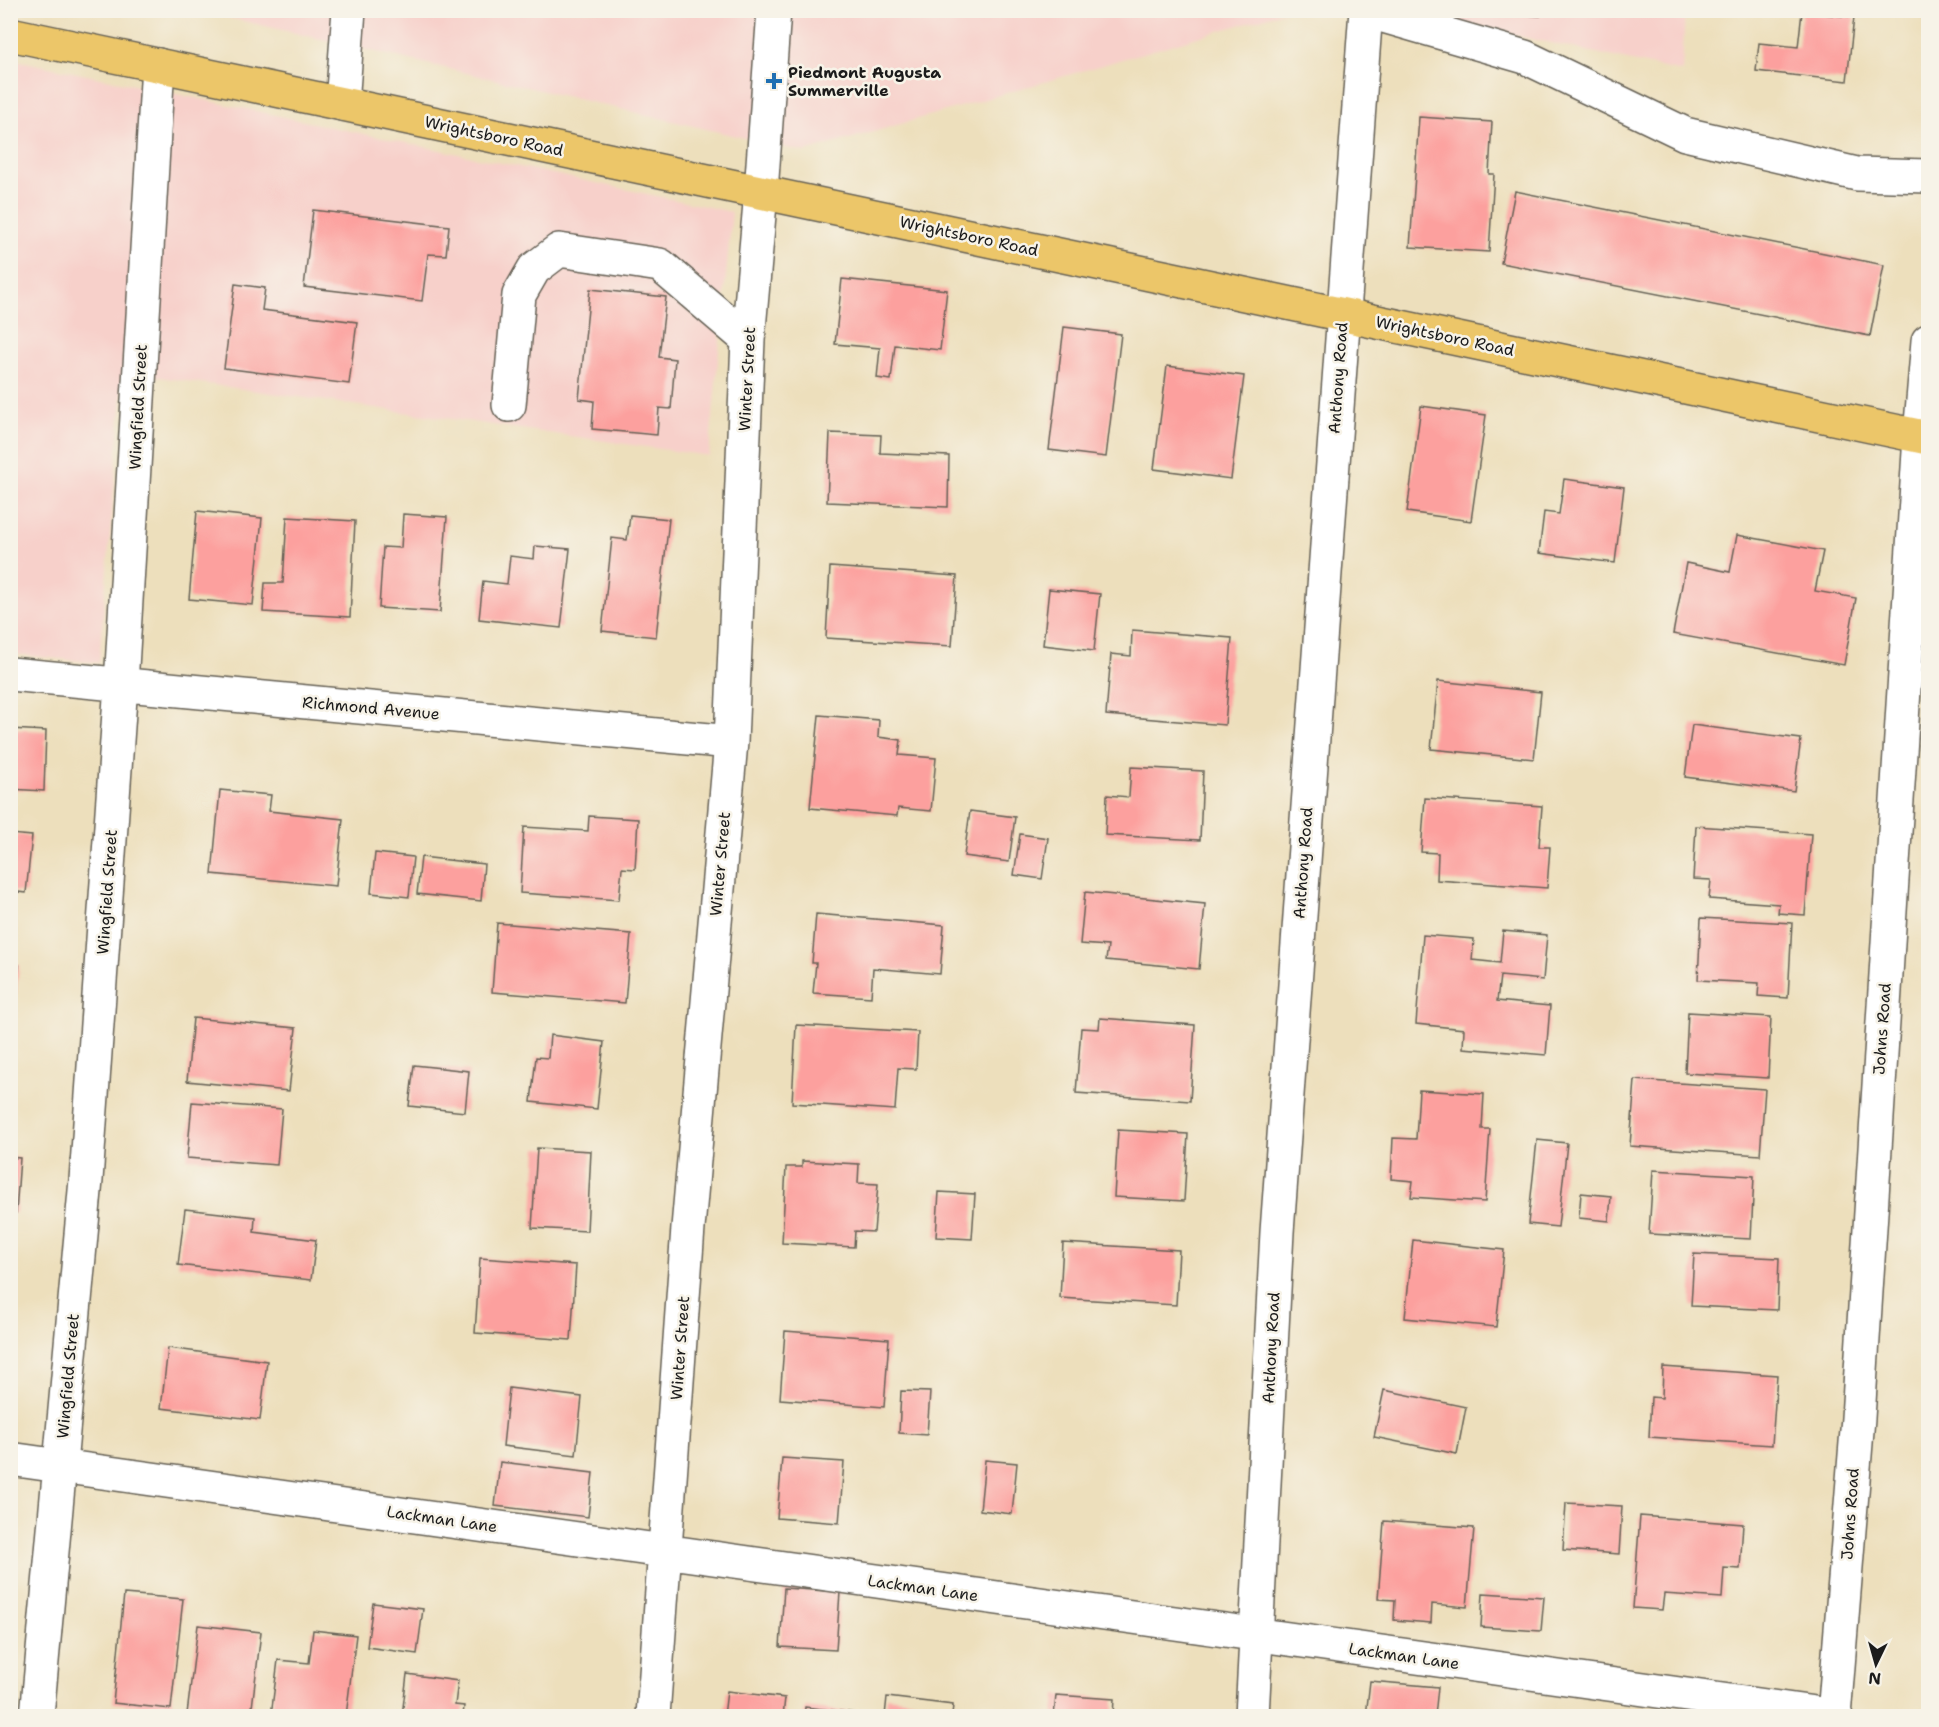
<svg xmlns="http://www.w3.org/2000/svg" width="1939" height="1727" viewBox="0 0 1939 1727" font-family="'Shantell Sans',sans-serif">
<style>
.built{fill:#f7d0ca}
.building{fill:#fca09e}
.lines{fill:none;stroke-linecap:round;stroke-linejoin:round}
.minor-casing{stroke:#656054;stroke-width:36}
.major-casing{stroke:#656054;stroke-width:36}
.minor{stroke:#fff;stroke-width:33}
.major{stroke:#ecc669;stroke-width:33}
.poi-dot{fill:#1f6fb2;stroke:#f7f3e8;stroke-width:2}
.labels{text-anchor:middle;dominant-baseline:central;stroke-width:5;stroke-linejoin:round;paint-order:stroke}
.poi-label{font-size:16px;font-weight:bold;fill:#1c1c1c;stroke:#f7f3e8;text-anchor:start}
.street-label{font-size:16px;fill:#1c1c1c;stroke:#f7f3e8}
</style>
<rect width="100%" height="100%" fill="#f7f3e8"/>
<filter id="ink" filterUnits="userSpaceOnUse"><feTurbulence type="fractalNoise" baseFrequency=".0167" numOctaves="2"/><feDisplacementMap in="SourceGraphic" scale="12" xChannelSelector="R" yChannelSelector="G"/><feConvolveMatrix kernelMatrix="1 2 1 2 8 2 1 2 1" color-interpolation-filters="sRGB"/></filter>
<filter id="wash" filterUnits="userSpaceOnUse"><feTurbulence type="fractalNoise" baseFrequency=".008" numOctaves="4" result="noise"/><feDisplacementMap in="SourceGraphic" scale="24" xChannelSelector="R" yChannelSelector="G"/><feGaussianBlur stdDeviation="1.35" result="paint"/><feColorMatrix in="noise" values="0 0 0 0 0 0 0 0 0 0 0 0 0 0 0 0 0 1.4 0 .05"/><feComposite in="paint" operator="in"/></filter>
<g filter="url(#wash)">
<rect width="100%" height="100%" fill="#eddfbc"/>
<path class="built" d="M 200,11 L 1287,11 L 805,152 Z
M 1405,11 L 1685,11 L 1682,72 Z
M 11,59 L 732,212 L 709,456 L 124,372 L 99,663 L 11,654 Z"/>
<g id="blocks">
<path class="building" d="M 1479,10 L 1540,10 L 1540,16 L 1479,12 Z
M 1802,12 L 1854,17 L 1847,81 L 1756,71 L 1759,43 L 1798,47 Z
M 1419,117 L 1492,122 L 1489,174 L 1494,174 L 1489,252 L 1410,247 Z
M 1515,191 L 1884,265 L 1870,336 L 1501,263 Z
M 313,210 L 449,226 L 446,255 L 428,254 L 422,301 L 304,287 Z
M 842,279 L 947,290 L 940,350 L 895,345 L 891,380 L 877,378 L 880,348 L 835,344 Z
M 235,284 L 265,288 L 262,310 L 357,322 L 349,384 L 224,368 Z
M 590,289 L 666,297 L 659,357 L 675,359 L 671,409 L 659,408 L 657,435 L 592,429 L 594,401 L 579,399 Z
M 1064,327 L 1121,334 L 1106,457 L 1049,450 Z
M 1167,366 L 1244,376 L 1231,479 L 1154,469 Z
M 1421,406 L 1486,415 L 1471,521 L 1407,512 Z
M 830,433 L 881,435 L 880,453 L 949,456 L 948,507 L 827,502 Z
M 1564,479 L 1624,487 L 1615,563 L 1539,553 L 1544,512 L 1559,514 Z
M 197,511 L 262,518 L 253,605 L 189,599 Z
M 403,514 L 447,517 L 440,612 L 379,608 L 383,547 L 401,548 Z
M 630,515 L 669,519 L 656,637 L 602,631 L 612,538 L 627,540 Z
M 287,517 L 355,521 L 350,617 L 263,612 L 265,583 L 283,583 Z
M 1737,535 L 1823,551 L 1815,591 L 1856,598 L 1844,665 L 1673,634 L 1686,563 L 1730,572 Z
M 535,546 L 570,549 L 561,628 L 479,619 L 483,581 L 507,584 L 510,556 L 534,559 Z
M 830,567 L 957,576 L 952,646 L 826,638 Z
M 1049,589 L 1100,594 L 1094,651 L 1043,645 Z
M 1132,630 L 1232,638 L 1225,725 L 1106,715 L 1111,654 L 1131,656 Z
M 1438,681 L 1541,692 L 1534,759 L 1431,749 Z
M 819,715 L 879,720 L 878,737 L 901,740 L 899,755 L 936,758 L 931,811 L 898,808 L 897,816 L 810,808 Z
M 1692,725 L 1801,739 L 1794,791 L 1685,777 Z
M 10,729 L 46,731 L 44,791 L 10,789 Z
M 1131,767 L 1203,771 L 1200,840 L 1105,835 L 1107,795 L 1129,797 Z
M 220,790 L 271,795 L 269,811 L 343,819 L 336,886 L 212,874 Z
M 1425,798 L 1542,806 L 1539,847 L 1550,847 L 1547,888 L 1437,880 L 1438,853 L 1421,852 Z
M 970,811 L 1015,817 L 1009,862 L 964,856 Z
M 589,816 L 638,819 L 635,869 L 622,868 L 619,900 L 520,893 L 524,827 L 588,831 Z
M 1696,826 L 1811,834 L 1805,915 L 1778,913 L 1779,904 L 1709,899 L 1711,880 L 1693,879 Z
M 10,834 L 32,836 L 26,893 L 10,891 Z
M 1020,834 L 1048,838 L 1042,879 L 1014,875 Z
M 375,853 L 413,857 L 409,897 L 371,893 Z
M 421,857 L 484,864 L 481,901 L 417,894 Z
M 1085,892 L 1205,904 L 1199,969 L 1106,960 L 1108,946 L 1080,944 Z
M 816,914 L 944,925 L 940,974 L 873,968 L 871,997 L 813,993 L 816,963 L 812,963 Z
M 1701,918 L 1792,923 L 1788,998 L 1758,996 L 1759,983 L 1698,980 Z
M 497,923 L 631,934 L 625,1003 L 492,992 Z
M 1503,931 L 1547,935 L 1543,980 L 1500,976 L 1497,1001 L 1550,1006 L 1546,1055 L 1463,1048 L 1464,1029 L 1416,1024 L 1423,935 L 1474,939 L 1472,960 L 1500,963 Z
M 10,964 L 19,965 L 16,996 L 10,995 Z
M 1688,1012 L 1771,1017 L 1768,1078 L 1685,1073 Z
M 193,1018 L 296,1028 L 289,1091 L 187,1081 Z
M 1100,1018 L 1195,1025 L 1190,1101 L 1076,1093 L 1081,1028 L 1099,1029 Z
M 796,1025 L 918,1032 L 916,1069 L 898,1068 L 895,1110 L 792,1103 Z
M 550,1035 L 604,1042 L 597,1109 L 531,1102 L 536,1057 L 548,1058 Z
M 414,1065 L 469,1071 L 465,1112 L 409,1106 Z
M 1635,1080 L 1765,1089 L 1760,1155 L 1630,1146 Z
M 1419,1090 L 1484,1094 L 1482,1129 L 1490,1129 L 1485,1202 L 1411,1197 L 1413,1181 L 1391,1179 L 1393,1138 L 1416,1139 Z
M 192,1102 L 282,1109 L 277,1165 L 187,1158 Z
M 1118,1130 L 1188,1134 L 1184,1201 L 1114,1197 Z
M 1537,1140 L 1567,1143 L 1558,1227 L 1528,1224 Z
M 537,1148 L 591,1151 L 587,1231 L 532,1228 Z
M 10,1157 L 20,1158 L 16,1213 L 10,1213 Z
M 802,1161 L 859,1164 L 858,1183 L 878,1184 L 874,1232 L 855,1231 L 854,1247 L 782,1243 L 786,1167 L 802,1167 Z
M 1653,1170 L 1754,1176 L 1751,1239 L 1649,1234 Z
M 939,1192 L 975,1194 L 972,1239 L 936,1237 Z
M 1581,1193 L 1611,1196 L 1609,1221 L 1579,1218 Z
M 185,1209 L 255,1217 L 254,1232 L 316,1240 L 311,1280 L 178,1265 Z
M 1413,1240 L 1504,1250 L 1496,1327 L 1405,1318 Z
M 1063,1243 L 1179,1250 L 1176,1305 L 1060,1298 Z
M 1694,1254 L 1779,1258 L 1777,1310 L 1691,1306 Z
M 480,1258 L 576,1265 L 571,1340 L 475,1333 Z
M 785,1331 L 889,1339 L 884,1407 L 780,1399 Z
M 168,1348 L 267,1361 L 260,1420 L 161,1408 Z
M 1663,1367 L 1777,1375 L 1772,1445 L 1649,1437 L 1651,1397 L 1662,1398 Z
M 509,1388 L 582,1397 L 576,1455 L 503,1446 Z
M 1384,1390 L 1466,1407 L 1457,1454 L 1374,1437 Z
M 901,1391 L 930,1392 L 927,1435 L 899,1433 Z
M 782,1458 L 844,1462 L 839,1523 L 777,1518 Z
M 985,1460 L 1017,1463 L 1012,1514 L 980,1510 Z
M 500,1462 L 593,1473 L 588,1517 L 495,1506 Z
M 1566,1503 L 1622,1506 L 1619,1554 L 1563,1550 Z
M 1640,1516 L 1743,1524 L 1740,1569 L 1724,1568 L 1722,1598 L 1664,1594 L 1662,1610 L 1633,1608 Z
M 1384,1521 L 1474,1528 L 1467,1607 L 1432,1604 L 1431,1623 L 1394,1620 L 1395,1600 L 1378,1599 Z
M 784,1588 L 840,1592 L 836,1650 L 780,1647 Z
M 1483,1593 L 1544,1597 L 1541,1631 L 1481,1627 Z
M 124,1594 L 183,1599 L 171,1709 L 113,1703 Z
M 373,1603 L 423,1609 L 417,1654 L 367,1647 Z
M 198,1625 L 261,1632 L 251,1716 L 205,1716 L 187,1714 Z
M 313,1630 L 356,1635 L 346,1716 L 271,1716 L 278,1660 L 309,1663 Z
M 407,1674 L 458,1681 L 455,1705 L 464,1706 L 463,1716 L 402,1716 Z
M 1370,1681 L 1438,1687 L 1435,1716 L 1366,1716 Z
M 727,1691 L 785,1698 L 783,1716 L 724,1716 Z
M 1056,1695 L 1114,1699 L 1113,1716 L 1054,1716 Z
M 887,1697 L 953,1705 L 952,1716 L 885,1716 Z
M 805,1707 L 863,1714 L 863,1716 L 804,1716 Z"/>
</g>
</g>
<g filter="url(#ink)">
<use href="#blocks" fill-opacity="0" stroke="#656054" stroke-width="1.5"/>
<g class="lines">
<defs>
<path id="minor" d="M 1366,11 L 1525,57 L 1685,134 L 1857,174 L 1928,176
M 342,104 L 349,10
M 509,405 L 519,295 L 534,269 L 559,250 L 660,265 L 748,340
M 10,674 L 731,742
M 10,1459 L 1836,1716
M 37,1716 L 86,1180 L 121,684 L 158,65
M 653,1716 L 688,1228 L 731,742 L 748,340 L 761,192 L 774,10
M 1252,1716 L 1277,1232 L 1366,10
M 1834,1716 L 1858,1418 L 1920,436 L 1928,341"/>
<path id="major" d="M 10,34 L 1928,438"/>
</defs>
<use href="#minor" class="minor-casing"/>
<use href="#major" class="major-casing"/>
<use href="#minor" class="minor"/>
<use href="#major" class="major"/>
</g>
</g>
<path class="poi-dot" d="M771 72h6v6h6v6h-6v6h-6v-6h-6v-6h6z"/>
<g class="labels">
<g class="poi-label">
<text x="788" y="72">Piedmont Augusta<tspan x="788" dy="18">Summerville</tspan></text>
</g>
<g class="street-label">
<text transform="translate(494 136) rotate(12)">Wrightsboro Road</text>
<text transform="translate(969 236) rotate(12)">Wrightsboro Road</text>
<text transform="translate(1445 336) rotate(12)">Wrightsboro Road</text>
<text transform="translate(1338 378) rotate(-86)">Anthony Road</text>
<text transform="translate(747 379) rotate(-87)">Winter Street</text>
<text transform="translate(138 407) rotate(-87)">Wingfield Street</text>
<text transform="translate(371 708) rotate(5)">Richmond Avenue</text>
<text transform="translate(1303 863) rotate(-86)">Anthony Road</text>
<text transform="translate(720 864) rotate(-85)">Winter Street</text>
<text transform="translate(107 892) rotate(-86)">Wingfield Street</text>
<text transform="translate(1882 1029) rotate(-86)">Johns Road</text>
<text transform="translate(680 1348) rotate(-86)">Winter Street</text>
<text transform="translate(1271 1348) rotate(-87)">Anthony Road</text>
<text transform="translate(68 1376) rotate(-85)">Wingfield Street</text>
<text transform="translate(1850 1514) rotate(-86)">Johns Road</text>
<text transform="translate(442 1519) rotate(8)">Lackman Lane</text>
<text transform="translate(923 1588) rotate(8)">Lackman Lane</text>
<text transform="translate(1404 1656) rotate(8)">Lackman Lane</text>
</g>
</g>
<rect width="1939" height="1727" fill="none" stroke="#f7f3e8" stroke-width="36"/>
<g transform="translate(1876 1664) rotate(185)" stroke="#f7f3e8" stroke-width="4.5" paint-order="stroke">
<path d="M0-4.5L10 22L0 15L-10 22Z" fill="#1c1c1c"/>
<text y="-9" font-size="16" font-weight="bold" text-anchor="middle" fill="#1c1c1c">N</text>
</g>
</svg>
